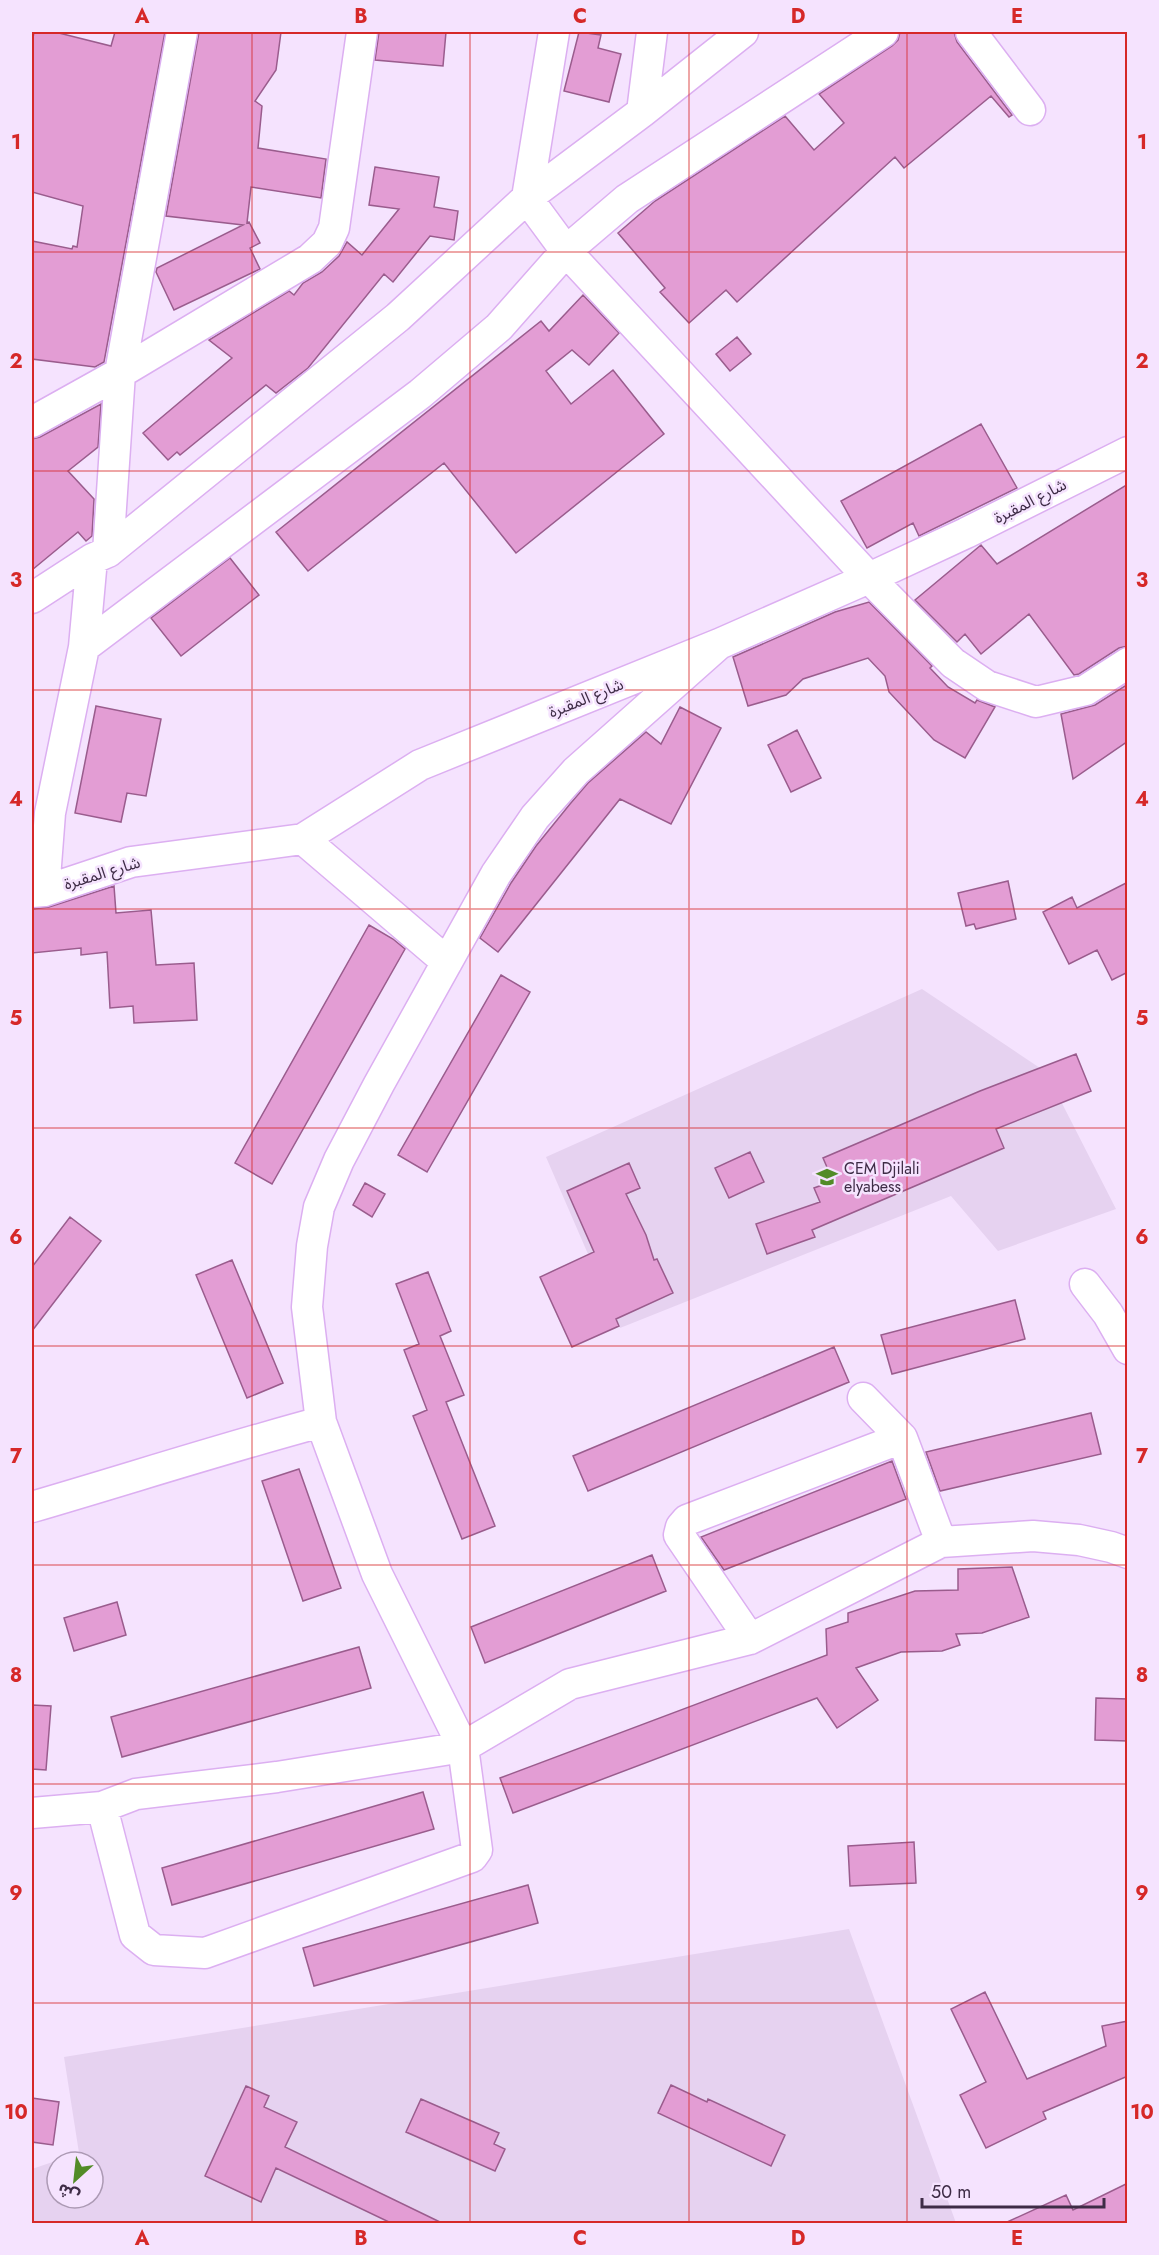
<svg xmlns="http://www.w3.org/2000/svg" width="1159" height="2255" viewBox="0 0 1159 2255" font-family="Jost,'Noto Sans Arabic',sans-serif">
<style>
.built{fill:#e6d2f0;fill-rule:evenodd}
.building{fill:#e39dd4;stroke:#9a5c8d;stroke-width:1.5}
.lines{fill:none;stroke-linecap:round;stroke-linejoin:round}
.minor-casing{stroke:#dcaff1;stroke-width:33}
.minor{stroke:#fff;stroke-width:30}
.grid{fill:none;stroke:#d62828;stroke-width:1.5;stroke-opacity:0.55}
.labels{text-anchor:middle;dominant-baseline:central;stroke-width:5;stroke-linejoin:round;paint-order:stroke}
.street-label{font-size:16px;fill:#3e2c46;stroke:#f5e3fe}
.poi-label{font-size:16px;fill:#3e2c46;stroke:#f5e3fe;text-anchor:start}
.neatline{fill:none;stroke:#d62828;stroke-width:2}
.grid-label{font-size:20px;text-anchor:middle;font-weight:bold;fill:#d62828}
</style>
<rect width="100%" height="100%" fill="#f5e3fe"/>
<path class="built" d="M 922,989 L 1046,1072 L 1116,1209 L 998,1251 L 951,1196 L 620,1328 L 546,1157 Z
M 849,1929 L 956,2223 L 32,2223 L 32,2169 L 79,2153 L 64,2057 ZM 57,2162 L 93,2162 L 93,2198 L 57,2198 Z"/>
<path class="building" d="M 34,32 L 55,32 L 111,46 L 115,32 L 165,32 L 104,362 L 95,367 L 32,359 L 32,241 L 72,249 L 73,246 L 77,247 L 83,206 L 32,192 L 32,43 Z
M 199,32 L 281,32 L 276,70 L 255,101 L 262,106 L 258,148 L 326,159 L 321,198 L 251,187 L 247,223 L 249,222 L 260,243 L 250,248 L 260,269 L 174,310 L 156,272 L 157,268 L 243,225 L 166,216 Z
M 379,32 L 446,32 L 443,66 L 375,60 Z
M 579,32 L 601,35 L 598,48 L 621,54 L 609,102 L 564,91 Z
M 900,32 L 954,32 L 957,42 L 1012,115 L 1009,117 L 991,96 L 904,168 L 895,157 L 737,302 L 726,290 L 689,323 L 660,292 L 665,288 L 618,233 L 655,201 L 785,116 L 814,150 L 844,123 L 819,94 L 892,46 L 898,40 Z
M 375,167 L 439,177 L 434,207 L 458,211 L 454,240 L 430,236 L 393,282 L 384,274 L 308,368 L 276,393 L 266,385 L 180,455 L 177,452 L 168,460 L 143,433 L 232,358 L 209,340 L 289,291 L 294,295 L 303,283 L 322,272 L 339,256 L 347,242 L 362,255 L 399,209 L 369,205 Z
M 583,295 L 619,333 L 589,365 L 572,350 L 546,371 L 571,404 L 613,370 L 664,434 L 516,553 L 444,463 L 308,571 L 276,532 L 541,321 L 549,331 Z
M 737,337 L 751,354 L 730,371 L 716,354 Z
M 101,404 L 98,447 L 68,471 L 94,499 L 92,536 L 86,541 L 78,532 L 32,570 L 32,439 L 40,437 Z
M 981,424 L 1017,488 L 919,536 L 913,523 L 867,548 L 841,501 Z
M 1128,484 L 1128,646 L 1119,648 L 1079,674 L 1074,675 L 1029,614 L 981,654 L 965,634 L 957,642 L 915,600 L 981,545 L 997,564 Z
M 230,558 L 259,595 L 181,656 L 151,618 Z
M 869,602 L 932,666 L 930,668 L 948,687 L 975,703 L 977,700 L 995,707 L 965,758 L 934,740 L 889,692 L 885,676 L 868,658 L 803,679 L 786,695 L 748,706 L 733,657 L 835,612 Z
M 1128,684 L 1128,741 L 1073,779 L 1061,714 L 1095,705 Z
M 96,706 L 161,719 L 146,796 L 127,793 L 121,822 L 75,813 Z
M 680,707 L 721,728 L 671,824 L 620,799 L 498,952 L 480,938 L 511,883 L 536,846 L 570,804 L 588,783 L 646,732 L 661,744 Z
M 797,730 L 821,778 L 791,792 L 768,745 Z
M 1008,881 L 1016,919 L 976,929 L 974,924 L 966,926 L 958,893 Z
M 1128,882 L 1128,972 L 1112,980 L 1097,950 L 1069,964 L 1043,912 L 1072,897 L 1077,908 Z
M 114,886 L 116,913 L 151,910 L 156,965 L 194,963 L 197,1020 L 134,1023 L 133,1006 L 110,1008 L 107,952 L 81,955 L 81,948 L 32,953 L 32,909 L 49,907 Z
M 369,925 L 393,939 L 405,949 L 272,1184 L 235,1163 Z
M 501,975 L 530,992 L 427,1172 L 398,1155 Z
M 1076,1054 L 1091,1091 L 996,1129 L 1004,1148 L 812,1230 L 815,1237 L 767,1254 L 756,1224 L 820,1202 L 814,1188 L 833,1181 L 823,1158 L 980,1091 Z
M 750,1152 L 764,1182 L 729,1198 L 715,1168 Z
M 629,1163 L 640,1188 L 626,1194 L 646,1235 L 654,1260 L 657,1259 L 673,1293 L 616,1319 L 619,1326 L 572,1347 L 540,1277 L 594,1252 L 567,1191 Z
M 365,1183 L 385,1194 L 372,1217 L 353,1205 Z
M 70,1217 L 101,1241 L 32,1331 L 32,1267 Z
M 232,1260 L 283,1383 L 247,1398 L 196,1275 Z
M 428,1272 L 451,1331 L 440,1336 L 464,1395 L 446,1402 L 495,1526 L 462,1539 L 413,1416 L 427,1410 L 404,1350 L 419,1344 L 396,1284 Z
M 1015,1300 L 1025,1339 L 892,1374 L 881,1335 Z
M 834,1347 L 849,1382 L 588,1491 L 573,1456 Z
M 1091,1413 L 1101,1454 L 940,1491 L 926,1452 Z
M 892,1461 L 906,1499 L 724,1570 L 701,1537 Z
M 299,1469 L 341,1588 L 303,1601 L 262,1481 Z
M 652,1555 L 666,1591 L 485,1663 L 471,1627 Z
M 1012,1567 L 1029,1617 L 982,1633 L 956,1634 L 960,1645 L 942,1651 L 901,1652 L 856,1668 L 878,1700 L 837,1728 L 817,1698 L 513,1813 L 500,1778 L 827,1655 L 826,1629 L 848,1622 L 848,1613 L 915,1591 L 958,1590 L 958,1569 Z
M 117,1602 L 126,1635 L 74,1651 L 64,1618 Z
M 359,1647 L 371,1688 L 122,1757 L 111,1717 Z
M 1096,1698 L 1128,1699 L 1128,1741 L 1095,1740 Z
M 32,1705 L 51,1706 L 46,1770 L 32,1769 Z
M 423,1792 L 434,1829 L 172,1905 L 162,1868 Z
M 914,1842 L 916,1883 L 850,1886 L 848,1846 Z
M 528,1885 L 538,1923 L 314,1986 L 303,1948 Z
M 985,1992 L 1027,2079 L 1106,2046 L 1102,2026 L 1128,2021 L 1128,2076 L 1043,2112 L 1046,2119 L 986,2148 L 960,2095 L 986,2082 L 951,2009 Z
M 671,2085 L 707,2102 L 708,2099 L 785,2135 L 771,2166 L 658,2113 Z
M 246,2086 L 269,2096 L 264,2107 L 297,2122 L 285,2147 L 442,2223 L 391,2223 L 276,2168 L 261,2202 L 205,2176 Z
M 32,2098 L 59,2102 L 53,2145 L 32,2142 Z
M 421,2099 L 499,2133 L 494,2144 L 505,2149 L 495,2171 L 406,2132 Z
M 1128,2183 L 1128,2223 L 1005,2223 L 1066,2195 L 1073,2210 Z"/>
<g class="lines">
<defs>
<path id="minor" d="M 554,32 L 527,198 L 566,251 L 869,578 L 953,663 L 987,686 L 1036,702 L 1086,690 L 1128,663
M 971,32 L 1030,110
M 642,112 L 652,32
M 32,422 L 120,373 L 310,259 L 327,243 L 334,228 L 362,32
M 108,552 L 398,317 L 527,198 L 642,112 L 743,32
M 32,598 L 92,559
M 84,647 L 420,394 L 499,327 L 566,251 L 627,199 L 883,32
M 303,839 L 447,962
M 44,891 L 50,813 L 84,647 L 92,559 L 108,552 L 120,373 L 182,32
M 32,892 L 44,891 L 131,862 L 303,839 L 420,765 L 719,644 L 869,578 L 966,533 L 1128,452
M 1085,1284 L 1108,1314 L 1128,1349
M 863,1398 L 902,1438 L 941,1542
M 32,1507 C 128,1479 224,1448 321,1422
M 750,1639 L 679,1535 L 681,1527 L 687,1520 L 902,1438
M 102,1807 L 135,1935 L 154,1950 L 205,1953 L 472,1857 L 477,1850 L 463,1747 L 377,1574 L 321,1422 L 307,1307 L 312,1246 L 319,1207 L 339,1160 L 379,1084 L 496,874 L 535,817 L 576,771 L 719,644
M 32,1813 L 102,1807 L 136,1794 L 277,1777 L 463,1747 L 570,1684 L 750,1639 L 941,1542 L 1033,1536 L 1079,1540 L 1111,1547 L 1128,1553"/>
</defs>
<use href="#minor" class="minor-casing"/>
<use href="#minor" class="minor"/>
</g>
<path class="grid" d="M 252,32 L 252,2224M 470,32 L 470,2224M 689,32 L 689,2224M 907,32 L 907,2224M 32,252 L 1128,252M 32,471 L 1128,471M 32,690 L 1128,690M 32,909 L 1128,909M 32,1128 L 1128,1128M 32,1346 L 1128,1346M 32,1565 L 1128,1565M 32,1784 L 1128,1784M 32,2003 L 1128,2003"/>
<defs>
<symbol id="school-bare" viewBox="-9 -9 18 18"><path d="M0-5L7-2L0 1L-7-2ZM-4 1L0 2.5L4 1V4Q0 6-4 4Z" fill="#528b27" stroke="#f5e3fe" stroke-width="2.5" paint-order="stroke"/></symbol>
</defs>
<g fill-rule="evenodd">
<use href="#school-bare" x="812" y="1162" width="30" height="30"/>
</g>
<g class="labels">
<g class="street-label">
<text transform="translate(1030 501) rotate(-27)">شارع المقبرة</text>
<text transform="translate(586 698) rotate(-22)">شارع المقبرة</text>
<text transform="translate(102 873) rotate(-17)">شارع المقبرة</text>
</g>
<g class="poi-label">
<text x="844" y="1168">CEM Djilali<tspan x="844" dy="18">elyabess</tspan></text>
</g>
</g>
<rect width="1159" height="2255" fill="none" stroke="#f5e3fe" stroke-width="66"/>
<g transform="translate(75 2180) rotate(207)"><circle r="28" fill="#f5e3fe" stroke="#ac9ab4" stroke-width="1.5"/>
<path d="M0-4.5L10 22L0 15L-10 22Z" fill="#528b27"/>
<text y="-9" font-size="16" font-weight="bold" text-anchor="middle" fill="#3e2c46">ش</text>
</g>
<path d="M922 2198v9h182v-9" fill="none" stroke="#3e2c46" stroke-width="3"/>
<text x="931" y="2198" font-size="18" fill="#3e2c46" stroke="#f5e3fe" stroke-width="4.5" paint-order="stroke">50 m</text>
<rect x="33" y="33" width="1093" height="2189" class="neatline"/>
<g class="grid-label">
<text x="142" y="23">A</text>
<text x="361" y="23">B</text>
<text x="580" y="23">C</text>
<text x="798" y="23">D</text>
<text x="1017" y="23">E</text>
<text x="16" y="149">1</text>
<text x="1142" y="149">1</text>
<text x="16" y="368">2</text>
<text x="1142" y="368">2</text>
<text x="16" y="587">3</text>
<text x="1142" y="587">3</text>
<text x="16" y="806">4</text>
<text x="1142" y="806">4</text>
<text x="16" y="1025">5</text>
<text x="1142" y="1025">5</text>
<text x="16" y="1244">6</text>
<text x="1142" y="1244">6</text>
<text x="16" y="1463">7</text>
<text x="1142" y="1463">7</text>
<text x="16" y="1682">8</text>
<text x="1142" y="1682">8</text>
<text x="16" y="1900">9</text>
<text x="1142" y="1900">9</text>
<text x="16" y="2119">10</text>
<text x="1142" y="2119">10</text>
<text x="142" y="2245">A</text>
<text x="361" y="2245">B</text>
<text x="580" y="2245">C</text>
<text x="798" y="2245">D</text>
<text x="1017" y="2245">E</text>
</g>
</svg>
